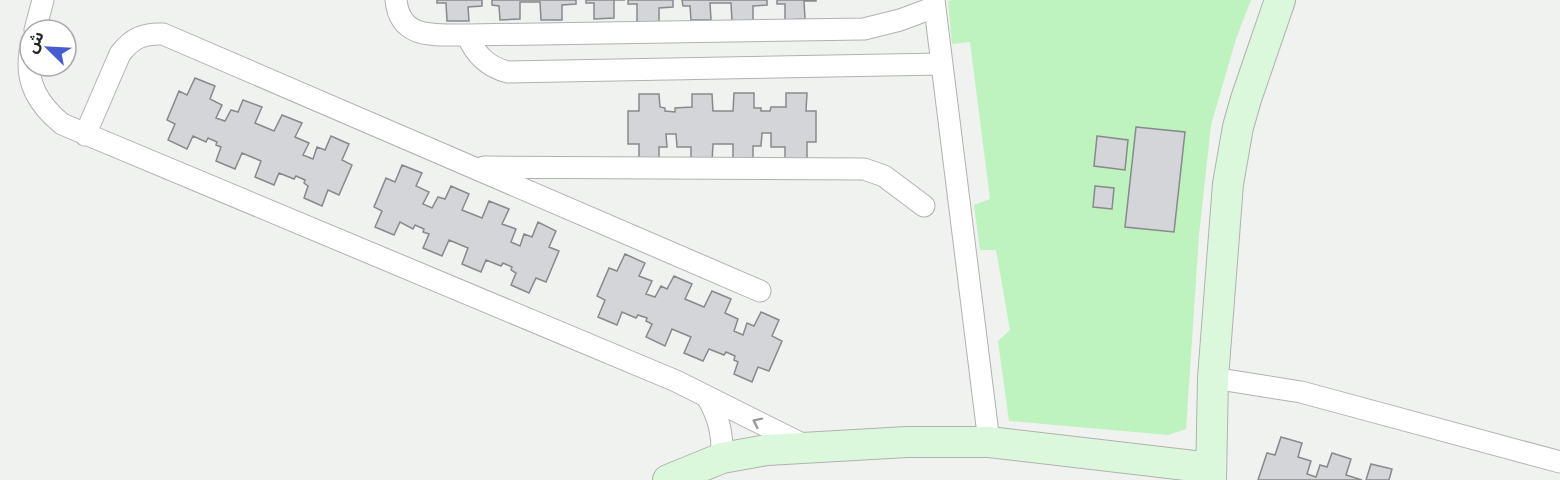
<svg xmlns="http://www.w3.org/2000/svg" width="1560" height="480" viewBox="0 0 1560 480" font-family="'Golos Text','Noto Sans Arabic',sans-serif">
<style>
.green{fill:#bef2bf}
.building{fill:#d4d5d8;stroke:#88898c;stroke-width:1.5}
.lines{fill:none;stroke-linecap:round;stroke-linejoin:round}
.street-casing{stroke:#b0b2b0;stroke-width:23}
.secondary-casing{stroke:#b0b2b0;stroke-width:32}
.street{stroke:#fff;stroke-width:21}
.secondary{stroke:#dbf8dd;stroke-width:30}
.oneway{stroke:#9c9c9c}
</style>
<rect width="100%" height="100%" fill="#eff2ef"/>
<path class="green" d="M 953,0 L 1251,0 L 1236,39 L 1211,125 L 1199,235 L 1186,429 L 1168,435 L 1009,421 L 998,341 L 1010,330 L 996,250 L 980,250 L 974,205 L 990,199 L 970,42 L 952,44 L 948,1 Z"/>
<path class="building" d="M 437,0 L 482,0 L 482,6 L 468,7 L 469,21 L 447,21 L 446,3 L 437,3 Z
M 492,0 L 576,0 L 576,4 L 562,5 L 562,20 L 541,20 L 540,2 L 520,2 L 520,19 L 500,20 L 499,6 L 492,5 Z
M 586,0 L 625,0 L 614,0 L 614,18 L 594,19 L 594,3 L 586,3 Z
M 628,0 L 673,0 L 673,7 L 659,8 L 659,22 L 637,22 L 637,4 L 628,4 Z
M 682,0 L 767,0 L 767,5 L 753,6 L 753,21 L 732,21 L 731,3 L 710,3 L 711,20 L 691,20 L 690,6 L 683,6 Z
M 777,0 L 816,0 L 816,1 L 804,1 L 805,19 L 785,20 L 785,4 L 777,4 Z
M 195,78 L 215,86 L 210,99 L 222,105 L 216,118 L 225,121 L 231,110 L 238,112 L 243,100 L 262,107 L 255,123 L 274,131 L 282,115 L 302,123 L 295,137 L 309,143 L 303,155 L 313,159 L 317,147 L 325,150 L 331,136 L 349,144 L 342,160 L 352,165 L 339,195 L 328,190 L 322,206 L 304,198 L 308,186 L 304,183 L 305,180 L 296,176 L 294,179 L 279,173 L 274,185 L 255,177 L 261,161 L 242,153 L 235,169 L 216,161 L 221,147 L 216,145 L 217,142 L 208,138 L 206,142 L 193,136 L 187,149 L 168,140 L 175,124 L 167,120 L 179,91 L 187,95 Z
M 734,93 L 754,93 L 754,108 L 761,108 L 761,111 L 770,111 L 771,107 L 786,107 L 786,93 L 807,93 L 806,111 L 816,111 L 816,142 L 807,142 L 807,161 L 785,161 L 785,147 L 771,147 L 771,133 L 762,133 L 761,146 L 753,146 L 753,161 L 733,161 L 733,144 L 713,144 L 712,162 L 691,163 L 691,147 L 677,147 L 676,134 L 666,134 L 667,147 L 659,147 L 659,162 L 639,162 L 639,144 L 628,144 L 628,111 L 639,111 L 639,94 L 659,94 L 660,107 L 665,108 L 665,111 L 675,112 L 675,108 L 692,107 L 692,94 L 712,94 L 713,111 L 733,111 Z
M 1136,127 L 1185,132 L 1174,232 L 1125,227 Z
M 1097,136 L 1128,140 L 1125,170 L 1094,166 Z
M 402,165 L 422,173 L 416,186 L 429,192 L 423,204 L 432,208 L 438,197 L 445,199 L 451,186 L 469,194 L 462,210 L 482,218 L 489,201 L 509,209 L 502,224 L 516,229 L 511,242 L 520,246 L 524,234 L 532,237 L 538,222 L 556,231 L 549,247 L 559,251 L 546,282 L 536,278 L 529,293 L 511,285 L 516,273 L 511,270 L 512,267 L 503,263 L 501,266 L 486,260 L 481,272 L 462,264 L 468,248 L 449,240 L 442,256 L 423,248 L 429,234 L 423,232 L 424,229 L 415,225 L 413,229 L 400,222 L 394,235 L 375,227 L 382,211 L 374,207 L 386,178 L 395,182 Z
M 1095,186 L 1114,188 L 1112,209 L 1093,207 Z
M 625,254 L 645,263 L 639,276 L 652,281 L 646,294 L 655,297 L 661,286 L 667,289 L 674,276 L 692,284 L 685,299 L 704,307 L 712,291 L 731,299 L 725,313 L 738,319 L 734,331 L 743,335 L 747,323 L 754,326 L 761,312 L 779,320 L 772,336 L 782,341 L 769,371 L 758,367 L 752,382 L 734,374 L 738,362 L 734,360 L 735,356 L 726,352 L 724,355 L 709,349 L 703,361 L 684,353 L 691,337 L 672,329 L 665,346 L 646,337 L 652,324 L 646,321 L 647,318 L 638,315 L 636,318 L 622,312 L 617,325 L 598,317 L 605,300 L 597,296 L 609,268 L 617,271 Z
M 1281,437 L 1302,443 L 1298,457 L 1311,461 L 1307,474 L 1316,477 L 1320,465 L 1327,467 L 1332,453 L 1351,459 L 1346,475 L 1362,480 L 1258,480 L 1267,453 L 1275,455 Z
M 1371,464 L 1392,469 L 1389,480 L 1366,480 Z"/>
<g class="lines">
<defs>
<path id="street" d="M 396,0 C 400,41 436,34 467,35 L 864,29 L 900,20 L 935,7
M 934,0 L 989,442
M 35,30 L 43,0
M 467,35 C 475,54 487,67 508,72 L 942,64
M 30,52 C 25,83 39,105 62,124 L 676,381 L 808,447
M 85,135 L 120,54 C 132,38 144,33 163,34 L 760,291
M 484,167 L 864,169 L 884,176 L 924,206
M 1213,378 L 1301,392 L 1560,462
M 707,397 C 719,417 723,435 722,458"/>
<path id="secondary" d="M 668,480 L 722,458 L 767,450 L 907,442 L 989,442 L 1211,468
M 1211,480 L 1213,378 L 1228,184 L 1238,127 L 1246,99 L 1280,0"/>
</defs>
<use href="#street" class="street-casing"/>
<use href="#secondary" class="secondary-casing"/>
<use href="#street" class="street"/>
<use href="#secondary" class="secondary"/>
</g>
<defs><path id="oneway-chevron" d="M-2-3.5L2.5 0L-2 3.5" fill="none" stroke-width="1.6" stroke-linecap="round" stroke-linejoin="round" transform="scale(1.5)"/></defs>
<use class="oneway" href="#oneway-chevron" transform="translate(757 422) rotate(-154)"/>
<g transform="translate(48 48) rotate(294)"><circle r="28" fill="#ffffff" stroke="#a7a7a7" stroke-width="1.5"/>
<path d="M0-4.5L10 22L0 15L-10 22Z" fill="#465bcf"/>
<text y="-9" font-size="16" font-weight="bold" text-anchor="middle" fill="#232423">ش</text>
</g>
</svg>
